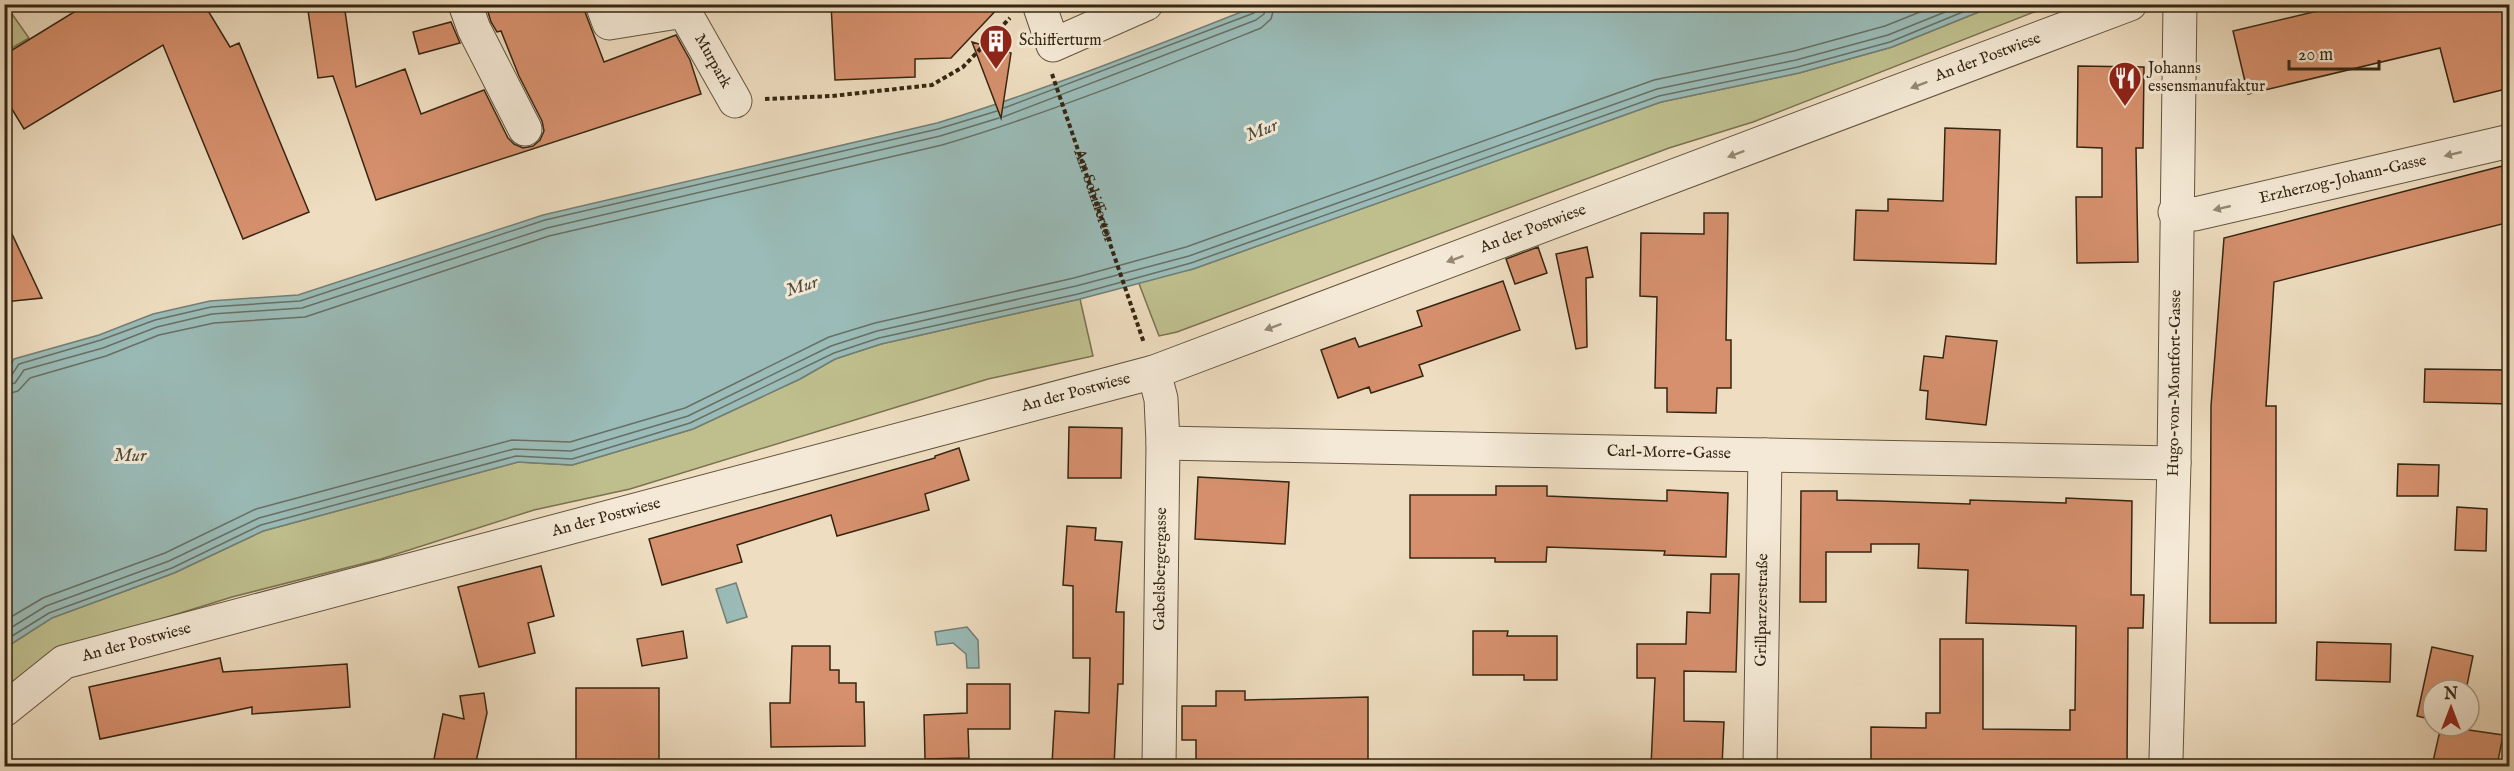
<svg xmlns="http://www.w3.org/2000/svg" width="2514" height="771" viewBox="0 0 2514 771" font-family="'IM FELL English',serif">
<style>
.green{fill:#bfbf8e;stroke:#7a7250;stroke-width:1.5}
.water{fill:#9abbb7;stroke:#727f75;stroke-width:1.5}
.lines{fill:none;stroke-linecap:round;stroke-linejoin:round}
.shore{stroke:#687064;stroke-width:1.5}
.building{fill:#d6906d;stroke:#352612;stroke-width:1.5}
.street-casing{stroke:#63543e;stroke-width:35}
.path{stroke:#352612;stroke-width:4;stroke-dasharray:4.5 3;stroke-linecap:butt}
.street{stroke:#f4e9d6;stroke-width:33}
.oneway{fill:#948874}
.labels{text-anchor:middle;dominant-baseline:central;stroke-width:6;stroke-linejoin:round;paint-order:stroke}
.poi-label{font-size:16px;fill:#352612;stroke:#f4e9d6;text-anchor:start}
.street-label{font-size:16px;fill:#352612;stroke:#f4e9d6}
.water-label{font-size:18px;font-style:italic;fill:#4e4b3b;stroke:#f4e9d6}
</style>
<rect width="100%" height="100%" fill="#eeddc0"/>
<filter id="stains"><feTurbulence type="fractalNoise" baseFrequency=".00333" numOctaves="4"/><feColorMatrix values="0 0 0 0 .2 0 0 0 0 .09 0 0 0 0 .02 0 0 0 .5 -.17"/></filter>
<radialGradient id="worn" r=".72"><stop offset=".6" stop-color="#630" stop-opacity="0"/><stop offset="1" stop-color="#630" stop-opacity=".3"/></radialGradient>
<path class="green" d="M 1996,5 L 2052,5 L 1753,122 L 1669,148 L 1177,332 L 1159,336 L 1138,281 L 1193,269 L 1661,102 L 1799,73 L 1892,47 Z
M 12,14 L 29,38 L 5,52 L 5,18 Z
M 1080,299 L 1093,356 L 988,379 L 630,489 L 534,510 L 381,559 L 232,597 L 68,648 L 5,686 L 5,648 L 51,618 L 174,573 L 263,531 L 518,462 L 572,465 L 693,429 L 800,379 L 835,359 L 881,344 Z"/>
<path class="water" d="M 1259,5 L 1996,5 L 1892,47 L 1799,73 L 1661,102 L 1193,269 L 1080,299 L 881,344 L 835,359 L 800,379 L 693,429 L 572,465 L 518,462 L 263,531 L 174,573 L 52,618 L 5,648 L 5,377 L 14,359 L 99,335 L 153,314 L 210,301 L 298,295 L 543,215 L 937,123 C 1046,90 1152,47 1259,5 Z
M 736,583 L 747,617 L 727,623 L 716,589 Z
M 967,627 L 978,640 L 979,668 L 967,668 L 966,654 L 953,643 L 937,645 L 935,632 Z"/>
<g class="lines">
<path class="shore" d="M 1004,108 L 1254,13 L 1258,4
M 1003,117 L 1256,20 L 1264,14 L 1266,4
M 4,378 L 11,376 L 19,364 L 101,340 L 155,320 L 211,307 L 300,301 L 545,220 L 938,129 L 997,111
M 4,386 L 15,383 L 24,370 L 103,348 L 157,327 L 212,314 L 302,308 L 547,228 L 940,136 L 999,118
M 4,395 L 18,391 L 30,378 L 106,356 L 159,335 L 214,323 L 305,317 L 549,236 L 942,145 C 1050,113 1156,70 1261,28 L 1271,19 L 1275,4
M 4,621 L 43,598 L 165,553 L 256,509 L 512,440 L 570,442 L 685,408 L 829,337 L 875,323 L 1074,278 L 1186,247 L 1654,80 L 1794,51 L 1885,26 L 1940,4
M 4,632 L 46,606 L 169,561 L 259,518 L 514,449 L 571,451 L 688,416 L 831,346 L 877,331 L 1076,286 L 1189,256 L 1657,89 L 1796,60 L 1888,35 L 1965,4
M 4,641 L 49,613 L 172,568 L 261,525 L 516,456 L 572,459 L 690,423 L 834,353 L 879,338 L 1078,294 L 1191,263 L 1659,96 L 1798,67 L 1890,42 L 1982,4"/>
</g>
<path class="building" d="M 87,4 L 204,4 L 230,47 L 239,43 L 309,212 L 243,239 L 163,45 L 24,129 L 4,96 L 4,55 Z
M 307,4 L 344,4 L 356,87 L 405,69 L 421,114 L 484,90 L 508,138 L 514,144 L 523,148 L 533,146 L 540,140 L 544,131 L 542,121 L 519,76 L 501,31 L 497,32 L 491,22 L 488,12 L 493,10 L 491,4 L 582,4 L 604,62 L 676,35 L 690,60 L 701,94 L 376,200 L 333,76 L 318,78 Z
M 831,4 L 1002,4 L 951,58 L 915,59 L 915,77 L 835,80 Z
M 2347,4 L 2504,4 L 2510,28 L 2510,88 L 2454,102 L 2440,48 L 2248,94 L 2233,31 Z
M 451,22 L 460,43 L 419,54 L 413,32 Z
M 972,42 L 1011,53 L 1001,118 Z
M 2078,66 L 2144,67 L 2143,148 L 2136,148 L 2138,262 L 2077,263 L 2076,197 L 2102,197 L 2102,148 L 2077,147 Z
M 1945,128 L 2000,130 L 1996,264 L 1854,260 L 1856,210 L 1888,211 L 1888,199 L 1943,201 Z
M 2510,164 L 2510,222 L 2274,282 L 2266,406 L 2276,406 L 2276,623 L 2210,623 L 2211,406 L 2224,238 Z
M 1704,213 L 1728,213 L 1726,340 L 1731,340 L 1731,388 L 1717,388 L 1716,413 L 1667,412 L 1667,388 L 1655,388 L 1657,297 L 1640,296 L 1641,233 L 1704,234 Z
M 4,217 L 42,298 L 4,302 Z
M 1538,247 L 1547,273 L 1515,284 L 1506,259 Z
M 1587,247 L 1593,277 L 1586,278 L 1587,347 L 1576,349 L 1556,254 Z
M 1503,281 L 1520,330 L 1419,365 L 1423,376 L 1371,393 L 1369,387 L 1338,398 L 1321,350 L 1355,338 L 1359,347 L 1422,326 L 1417,311 Z
M 1946,336 L 1997,341 L 1986,425 L 1926,419 L 1928,391 L 1920,390 L 1924,356 L 1943,358 Z
M 2425,369 L 2510,370 L 2510,404 L 2424,402 Z
M 1069,427 L 1122,428 L 1121,478 L 1068,478 Z
M 959,448 L 969,480 L 925,494 L 929,510 L 837,536 L 831,515 L 737,545 L 742,562 L 662,585 L 649,539 L 935,458 L 935,456 Z
M 2398,464 L 2439,465 L 2438,496 L 2397,496 Z
M 1198,477 L 1289,482 L 1285,544 L 1195,539 Z
M 1496,486 L 1547,486 L 1547,496 L 1667,501 L 1667,490 L 1728,493 L 1726,557 L 1664,555 L 1665,551 L 1547,547 L 1546,562 L 1495,562 L 1495,558 L 1410,558 L 1410,495 L 1496,495 Z
M 1801,491 L 1837,491 L 1837,500 L 1879,501 L 1970,504 L 1970,500 L 2066,503 L 2066,498 L 2132,501 L 2131,595 L 2144,595 L 2143,628 L 2128,628 L 2127,766 L 1871,766 L 1871,727 L 1926,728 L 1926,713 L 1940,713 L 1940,639 L 1983,639 L 1983,729 L 2070,730 L 2070,710 L 2075,710 L 2076,626 L 1966,623 L 1968,570 L 1918,568 L 1919,544 L 1871,544 L 1871,552 L 1826,552 L 1826,602 L 1800,602 Z
M 2457,507 L 2487,509 L 2486,551 L 2455,550 Z
M 1067,526 L 1096,528 L 1095,540 L 1122,542 L 1116,612 L 1124,612 L 1123,684 L 1118,684 L 1114,766 L 1052,764 L 1055,711 L 1089,713 L 1090,658 L 1073,658 L 1073,586 L 1063,585 Z
M 541,566 L 554,616 L 528,623 L 535,653 L 479,667 L 458,587 Z
M 1711,574 L 1739,574 L 1736,672 L 1684,671 L 1684,721 L 1724,722 L 1722,766 L 1651,766 L 1655,678 L 1637,678 L 1637,644 L 1686,644 L 1687,612 L 1710,613 Z
M 683,631 L 687,658 L 642,666 L 637,639 Z
M 1473,631 L 1508,631 L 1507,636 L 1557,636 L 1557,680 L 1524,680 L 1524,675 L 1473,675 Z
M 2317,642 L 2391,644 L 2390,682 L 2316,680 Z
M 792,646 L 830,646 L 830,670 L 839,670 L 839,683 L 856,683 L 856,702 L 864,702 L 865,746 L 771,747 L 770,703 L 790,703 Z
M 2432,647 L 2473,656 L 2466,690 L 2433,690 L 2433,720 L 2417,716 Z
M 220,658 L 223,672 L 347,664 L 350,707 L 252,714 L 252,707 L 100,739 L 89,687 Z
M 967,684 L 1010,684 L 1010,729 L 968,729 L 969,758 L 925,759 L 924,715 L 967,713 Z
M 576,688 L 659,688 L 659,766 L 576,766 Z
M 1216,691 L 1245,691 L 1245,700 L 1368,697 L 1368,766 L 1324,766 L 1324,760 L 1264,760 L 1264,765 L 1196,764 L 1196,740 L 1182,740 L 1182,706 L 1216,706 Z
M 484,693 L 487,713 L 475,766 L 434,759 L 443,714 L 464,719 L 460,696 Z
M 2441,726 L 2503,735 L 2497,766 L 2432,766 Z"/>
<g class="lines">
<defs>
<g id="street">
<path d="M 465,4 L 474,29 L 525,129"/>
<path id="s2" d="M 602,4 L 609,23 L 684,11 L 735,101"/>
<path d="M 1039,4 L 1053,45 L 1146,4"/>
<path id="s3" d="M 2175,212 L 2195,214 L 2510,141"/>
<path d="M 1154,372 L 1161,399 L 1163,443 L 1159,766"/>
<path id="s4" d="M 1163,443 L 2174,463"/>
<path id="s5" d="M 4,710 L 64,662 L 1154,372 L 2130,4"/>
<path id="s6" d="M 2166,759 L 2174,463 L 2180,4"/>
<path id="s7" d="M 1760,766 L 1765,455"/>
</g>
</defs>
<use href="#street" class="street-casing"/>
<g class="path">
<path id="s1" d="M 1052,74 L 1144,343"/>
<path d="M 765,99 L 832,96 L 932,85 L 963,67 L 1010,18"/>
</g>
<use href="#street" class="street"/>
</g>
<defs><path id="oneway-solid" d="M-6-.8H1V-3.2L6.5 0L1 3.2V.8H-6Z" transform="scale(1.5)"/></defs>
<g class="oneway">
<use href="#oneway-solid" transform="translate(1919 85) rotate(159)"/>
<use href="#oneway-solid" transform="translate(1736 154) rotate(159)"/>
<use href="#oneway-solid" transform="translate(2453 154) rotate(167)"/>
<use href="#oneway-solid" transform="translate(2222 208) rotate(167)"/>
<use href="#oneway-solid" transform="translate(1455 259) rotate(160)"/>
<use href="#oneway-solid" transform="translate(1273 327) rotate(160)"/>
</g>
<defs>
<symbol id="building-pin" viewBox="-11 -11 22 30"><path d="M0 17L-7.5 6A9.5 9.5 0 1 1 7.5 6Z" fill="#8f2418" stroke="#f4e9d6"/><path d="M-4-6H4V6H1V3H-1V6H-4ZM-2.5-4.3h1.7v1.8h-1.7ZM.8-4.3h1.7v1.8H.8ZM-2.5-1h1.7V.8h-1.7ZM.8-1h1.7V.8H.8Z" fill="#fff"/></symbol>
<symbol id="restaurant-pin" viewBox="-11 -11 22 30"><path d="M0 17L-7.5 6A9.5 9.5 0 1 1 7.5 6Z" fill="#8f2418" stroke="#f4e9d6"/><path d="M-5-6h1v4h1v-4h1v4h1v-4h1v5L-1.5 .5V6h-2V.5L-5-1ZM5-6V6H3V1.5H1.5Q1.5-4 5-6Z" fill="#fff"/></symbol>
</defs>
<g fill-rule="evenodd">
<use href="#building-pin" x="977" y="22" width="38" height="52"/>
<use href="#restaurant-pin" x="2106" y="59" width="38" height="52"/>
</g>
<g class="labels">
<g class="poi-label">
<text x="1019" y="41">Schifferturm</text>
<text x="2148" y="69">Johanns<tspan x="2148" dy="18">essensmanufaktur</tspan></text>
</g>
<g class="street-label">
<text stroke="none"><textPath href="#s5" startOffset="2096">An der Postwiese</textPath></text>
<text stroke="none"><textPath href="#s2" startOffset="154">Murpark</textPath></text>
<text stroke="none"><textPath href="#s3" startOffset="172">Erzherzog-Johann-Gasse</textPath></text>
<text stroke="none"><textPath href="#s1" startOffset="129">Am Schiffertor</textPath></text>
<text stroke="none"><textPath href="#s5" startOffset="1610">An der Postwiese</textPath></text>
<text stroke="none"><textPath href="#s6" startOffset="376">Hugo-von-Montfort-Gasse</textPath></text>
<text stroke="none"><textPath href="#s5" startOffset="1124">An der Postwiese</textPath></text>
<text stroke="none"><textPath href="#s4" startOffset="506">Carl-Morre-Gasse</textPath></text>
<text stroke="none"><textPath href="#s5" startOffset="638">An der Postwiese</textPath></text>
<text transform="translate(1161 569) rotate(-89)">Gabelsbergergasse</text>
<text stroke="none"><textPath href="#s7" startOffset="156">Grillparzerstraße</textPath></text>
<text stroke="none"><textPath href="#s5" startOffset="152">An der Postwiese</textPath></text>
</g>
<g class="water-label">
<text transform="translate(1262 131) rotate(-21)">Mur</text>
<text transform="translate(802 287) rotate(-18)">Mur</text>
<text x="130" y="456">Mur</text>
</g>
</g>
<rect width="2514" height="771" fill="none" stroke="#eeddc0" stroke-width="24"/>
<rect x="6" y="6" width="2502" height="759" fill="none" stroke="#352612" stroke-width="3"/>
<rect x="12" y="12" width="2490" height="747" fill="none" stroke="#352612" stroke-width="1.5"/>
<g transform="translate(2451 708)"><circle r="28" fill="#f4e9d6" stroke="#a89b88" stroke-width="1.5"/>
<path d="M0-4.5L10 22L0 15L-10 22Z" fill="#8f2418"/>
<text y="-9" font-size="16" font-weight="bold" text-anchor="middle" fill="#352612">N</text>
</g>
<path d="M2289 60v9h90v-9" fill="none" stroke="#352612" stroke-width="3"/>
<text x="2298" y="60" font-size="18" fill="#352612" stroke="#f4e9d6" stroke-width="4.5" paint-order="stroke">20 m</text>
<rect width="100%" height="100%" filter="url(#stains)"/>
<rect width="100%" height="100%" fill="url(#worn)"/>
</svg>
